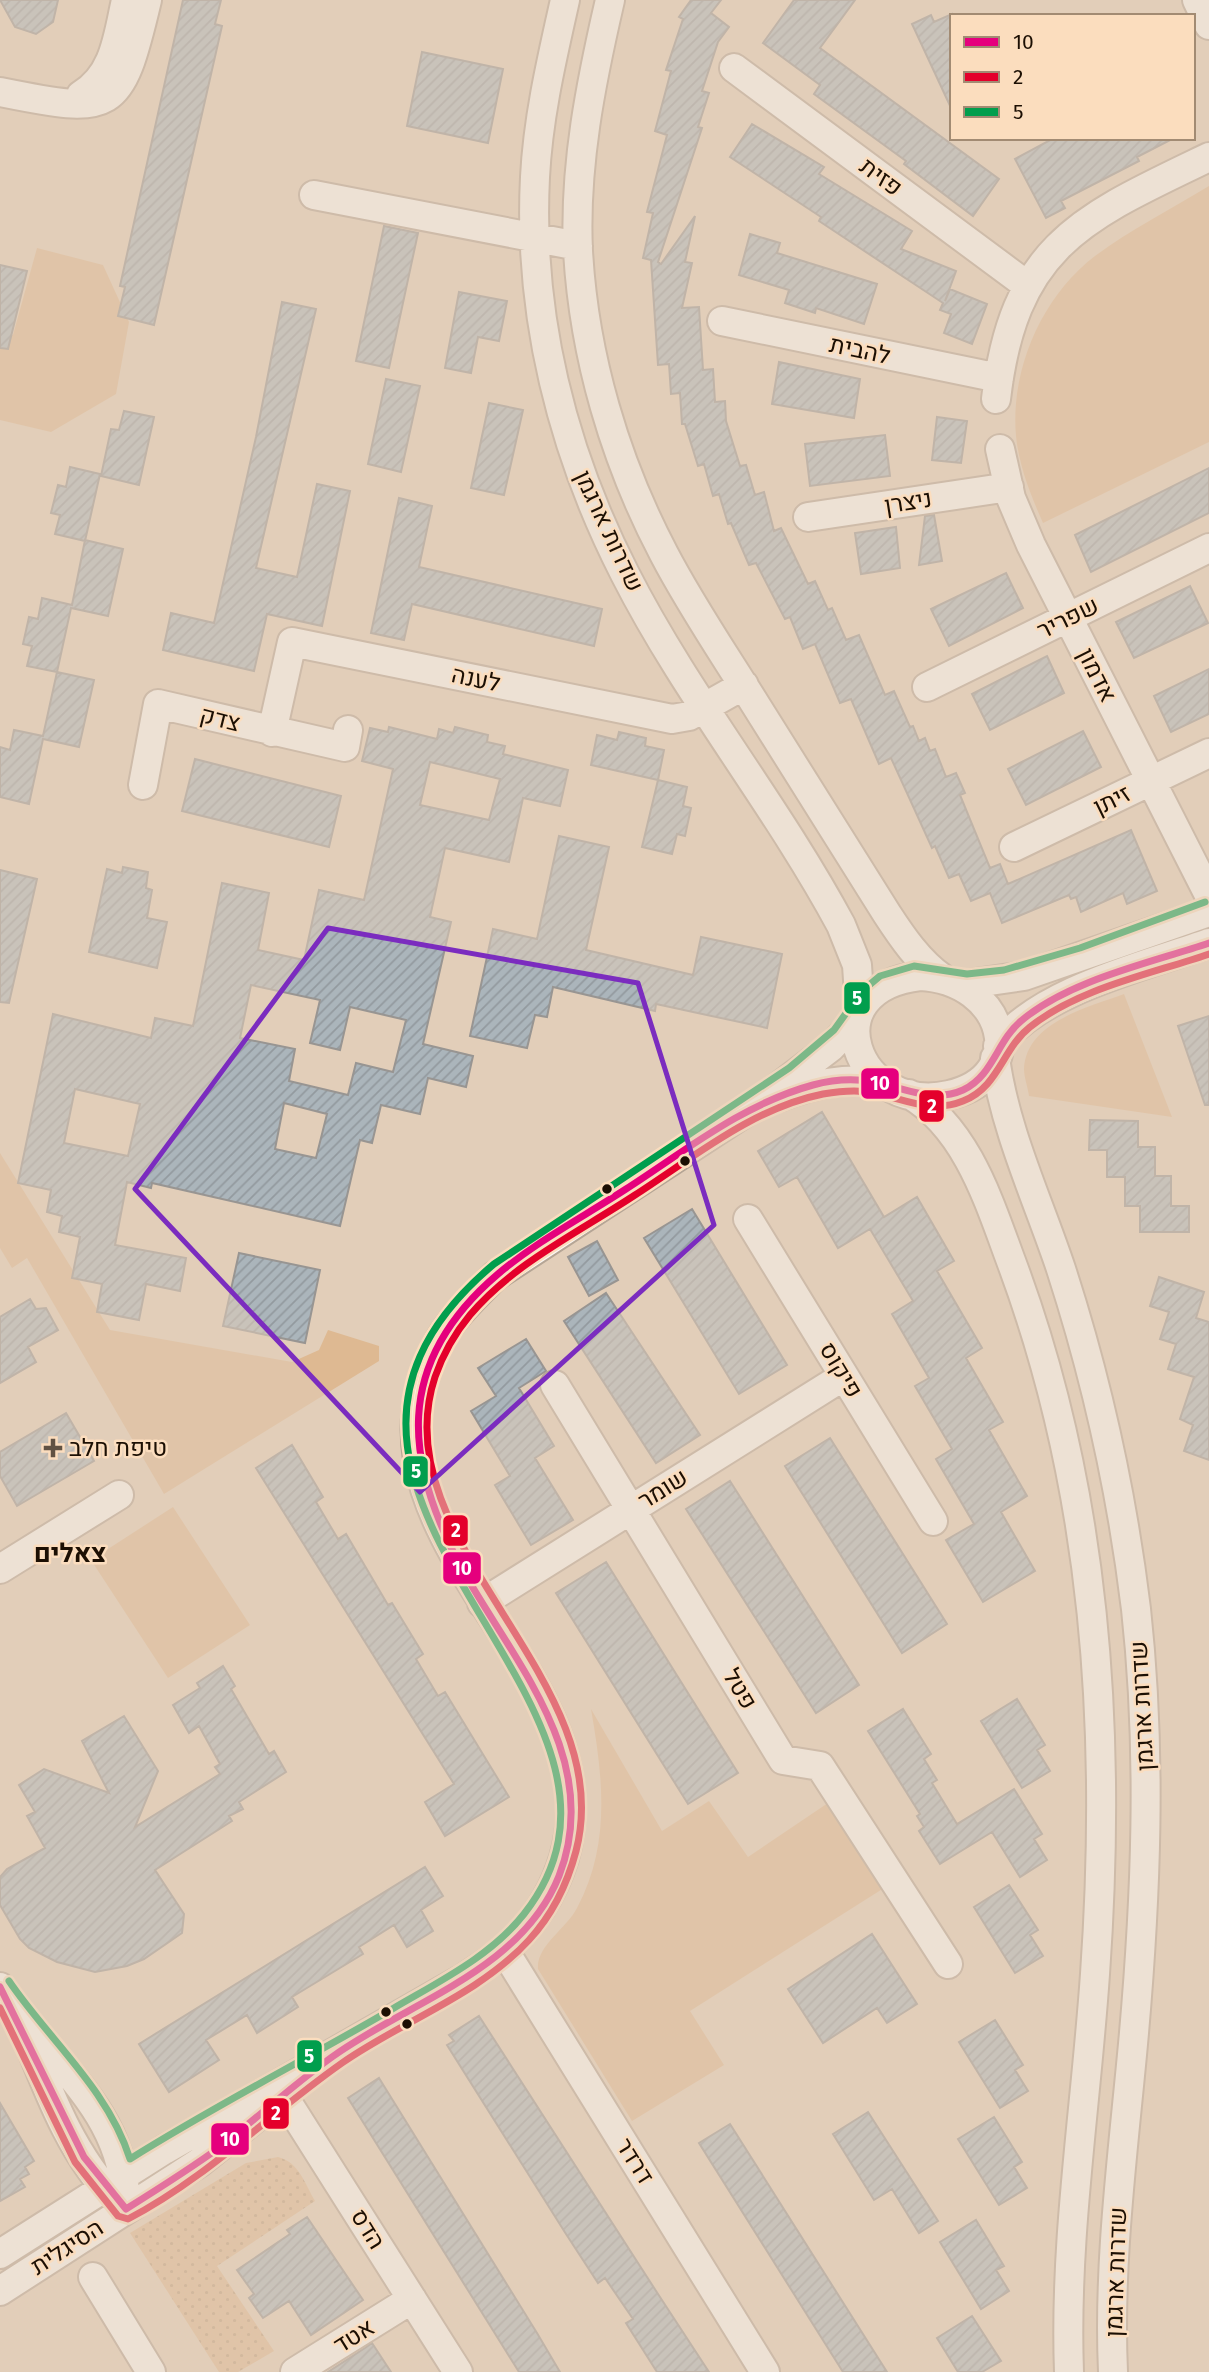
<svg xmlns="http://www.w3.org/2000/svg" width="1209" height="2372" viewBox="0 0 1209 2372" font-family="'Fira Sans',Heebo,sans-serif">
<style>
.grass{fill:url(#grass-dots)}
.green{fill:#deb992}
.building{fill:url(#building-hatch);stroke:#989592;stroke-width:2;fill-rule:evenodd}
.lines{fill:none;stroke-linecap:round;stroke-linejoin:round}
.minor-casing{stroke:#b5a595;stroke-width:32}
.minor{stroke:#fbf8f4;stroke-width:28}
.bus-1-casing{stroke:#fbddbe;stroke-width:12}
.bus-2-casing{stroke:#fbddbe;stroke-width:12}
.bus-3-casing{stroke:#fbddbe;stroke-width:12}
.bus-1{stroke:#e5007d;stroke-width:7}
.bus-2{stroke:#e4002b;stroke-width:7}
.bus-3{stroke:#019e4d;stroke-width:7}
.marked{fill:none;stroke:#7b2cbf;stroke-width:5;stroke-linejoin:round}
.bus-dot{fill:#1c0f03;stroke:#fbddbe;stroke-width:2.5}
.poi-dot{fill:#615243;stroke:#fbddbe;stroke-width:2.5}
.labels{text-anchor:middle;dominant-baseline:central;stroke-width:5;stroke-linejoin:round;paint-order:stroke}
.street-label{font-size:24px;fill:#1c0f03;stroke:#fbddbe}
.poi-label{font-size:24px;fill:#1c0f03;stroke:#fbddbe;text-anchor:start}
.neighbourhood-label{font-size:26px;font-weight:bold;fill:#1c0f03;stroke:#fbddbe}
.line-badge{stroke:#fbddbe;stroke-width:2.5}
.badge-label{font-size:19px;text-anchor:middle;font-weight:bold;fill:#fff}
</style>
<defs>
<pattern id="grass-dots" width="8" height="8" patternUnits="userSpaceOnUse" patternTransform="scale(1.75)"><rect width="8" height="8" fill="#deb992"/><path d="M2 2h.1M6 6h.1" fill="none" stroke="#be9e7c" stroke-width="1.8" stroke-linecap="round"/></pattern>
<pattern id="building-hatch" width="6" height="6" patternUnits="userSpaceOnUse" patternTransform="scale(1.75)"><rect width="6" height="6" fill="#abb5bb"/><path d="M-1 1l2-2M0 6l6-6M5 7l2-2" fill="none" stroke="#939a9f"/></pattern>
</defs>
<rect width="100%" height="100%" fill="#e2ceb9"/>
<path class="grass" d="M 278,2157 C 299,2162 305,2184 315,2201 L 217,2266 L 274,2351 L 238,2372 L 219,2372 L 130,2233 L 246,2163 Z"/>
<path class="green" d="M 1209,186 L 1209,442 L 1043,523 C 1031,496 1019,466 1016,436 C 1010,370 1042,296 1095,256 C 1130,230 1171,209 1209,186 Z
M 37,248 L 103,265 L 129,322 L 116,394 L 51,432 L 0,420 L 0,332 L 13,335 Z
M 1124,994 L 1172,1117 L 1029,1096 C 1028,1088 1024,1077 1024,1069 C 1026,1022 1089,1007 1124,994 Z
M 0,1153 L 110,1330 L 292,1362 L 319,1350 L 328,1330 L 379,1346 L 379,1361 L 164,1494 L 27,1258 L 12,1268 L 0,1248 Z
M 173,1507 L 250,1625 L 168,1678 L 91,1560 Z
M 591,1709 L 662,1831 L 709,1801 L 748,1857 L 828,1803 L 884,1888 L 690,2011 L 724,2065 L 632,2121 L 538,1969 C 536,1946 567,1928 577,1908 C 611,1844 603,1778 591,1709 Z"/>
<path class="building" d="M 0,0 L 58,0 L 53,22 L 36,34 L 15,27 Z
M 183,0 L 221,0 L 215,24 L 222,26 L 154,325 L 118,316 L 125,287 L 120,286 Z
M 691,0 L 721,0 L 711,13 L 729,27 L 718,42 L 702,91 L 709,93 L 698,127 L 702,128 L 658,262 L 661,264 L 695,216 L 685,262 L 692,263 L 682,308 L 699,307 L 703,370 L 713,369 L 715,402 L 725,401 L 726,421 L 740,466 L 746,465 L 755,495 L 764,492 L 774,531 L 781,528 L 808,584 L 815,581 L 828,610 L 832,608 L 846,640 L 859,635 L 885,695 L 894,691 L 910,727 L 913,726 L 919,741 L 925,738 L 930,751 L 935,749 L 946,777 L 956,773 L 965,793 L 960,795 L 990,868 L 1000,864 L 1008,884 L 1131,830 L 1157,891 L 1127,904 L 1123,893 L 1081,912 L 1076,897 L 1071,899 L 1069,895 L 1002,923 L 990,893 L 971,901 L 959,874 L 949,878 L 935,846 L 932,848 L 891,758 L 879,764 L 851,699 L 840,703 L 815,644 L 803,649 L 790,617 L 785,619 L 756,563 L 749,565 L 731,523 L 728,524 L 719,494 L 713,496 L 704,464 L 698,466 L 685,424 L 682,424 L 680,393 L 671,394 L 669,364 L 658,365 L 651,260 L 643,258 L 653,213 L 647,212 L 667,135 L 655,131 L 671,71 L 666,70 L 683,19 L 679,17 Z
M 794,0 L 855,0 L 820,48 L 999,179 L 973,216 L 904,164 L 906,161 L 814,94 L 820,85 L 763,43 Z
M 952,14 L 952,110 L 912,24 L 931,15 L 934,22 Z
M 422,52 L 503,69 L 488,143 L 407,126 Z
M 752,124 L 824,167 L 819,174 L 912,231 L 901,249 L 956,271 L 945,301 L 950,289 L 987,304 L 972,344 L 944,333 L 951,314 L 940,310 L 943,303 L 819,221 L 821,217 L 730,157 Z
M 1054,138 L 1174,138 L 1137,157 L 1139,161 L 1061,201 L 1065,208 L 1046,218 L 1015,159 Z
M 384,226 L 418,233 L 389,368 L 356,361 Z
M 750,234 L 780,243 L 777,253 L 877,284 L 864,324 L 816,308 L 815,313 L 785,303 L 789,290 L 739,275 Z
M 0,265 L 27,271 L 8,349 L 0,348 Z
M 459,292 L 507,301 L 499,341 L 478,337 L 471,373 L 445,368 Z
M 282,302 L 316,309 L 256,568 L 297,577 L 317,484 L 350,491 L 322,626 L 267,614 L 254,671 L 163,650 L 171,613 L 214,623 L 256,437 Z
M 779,362 L 860,379 L 854,418 L 772,404 Z
M 386,379 L 420,386 L 401,472 L 368,464 Z
M 489,403 L 523,410 L 504,495 L 471,488 Z
M 124,411 L 154,417 L 139,485 L 101,476 L 111,429 L 119,430 Z
M 937,417 L 967,421 L 961,463 L 932,460 Z
M 885,435 L 890,476 L 810,486 L 805,444 Z
M 70,467 L 100,474 L 85,541 L 55,534 L 60,515 L 51,513 L 58,485 L 66,487 Z
M 1209,468 L 1209,513 L 1091,572 L 1075,535 Z
M 399,498 L 432,506 L 419,567 L 602,609 L 594,646 L 412,604 L 404,640 L 371,633 Z
M 934,515 L 942,561 L 919,565 L 925,516 Z
M 896,527 L 900,568 L 861,574 L 855,533 Z
M 85,540 L 123,549 L 108,616 L 71,608 L 57,672 L 94,680 L 79,747 L 43,739 L 29,804 L 0,797 L 0,747 L 10,750 L 14,730 L 43,736 L 57,672 L 27,666 L 32,646 L 23,644 L 29,617 L 38,619 L 42,598 L 72,605 Z
M 1006,573 L 1023,608 L 949,646 L 931,609 Z
M 1190,586 L 1208,623 L 1134,658 L 1116,622 Z
M 1047,656 L 1064,693 L 990,730 L 972,694 Z
M 1209,669 L 1209,714 L 1171,732 L 1154,696 Z
M 389,727 L 437,739 L 439,729 L 453,733 L 455,727 L 488,735 L 487,742 L 505,746 L 503,754 L 568,770 L 560,806 L 523,798 L 509,862 L 445,848 L 430,917 L 451,922 L 423,1044 L 473,1056 L 466,1087 L 428,1078 L 420,1114 L 381,1105 L 372,1143 L 360,1140 L 340,1226 L 152,1183 L 151,1188 L 127,1182 L 115,1245 L 186,1258 L 180,1291 L 146,1284 L 139,1320 L 97,1312 L 102,1284 L 72,1278 L 80,1237 L 59,1232 L 62,1216 L 47,1212 L 51,1190 L 18,1183 L 53,1014 L 151,1038 L 155,1018 L 193,1026 L 222,883 L 269,893 L 258,950 L 304,960 L 319,890 L 364,900 L 393,769 L 362,761 L 370,728 L 388,732 ZM 430,762 L 500,779 L 489,820 L 420,805 ZM 251,985 L 320,1000 L 310,1043 L 340,1050 L 350,1007 L 406,1020 L 393,1072 L 356,1063 L 348,1095 L 289,1081 L 295,1049 L 240,1038 ZM 75,1089 L 140,1104 L 128,1156 L 64,1143 ZM 284,1103 L 327,1114 L 316,1158 L 275,1149 Z
M 1083,731 L 1101,767 L 1026,805 L 1008,769 Z
M 619,732 L 646,738 L 645,746 L 664,750 L 658,780 L 591,765 L 597,735 L 617,740 Z
M 195,759 L 341,796 L 329,847 L 182,811 Z
M 658,780 L 687,787 L 683,806 L 691,808 L 685,836 L 677,834 L 672,854 L 642,847 Z
M 559,836 L 609,847 L 586,950 L 693,975 L 701,937 L 782,954 L 767,1028 L 656,1004 L 655,1011 L 553,987 L 547,1017 L 535,1015 L 527,1048 L 470,1036 L 493,929 L 537,939 Z
M 123,867 L 148,872 L 146,888 L 152,890 L 147,918 L 167,922 L 157,968 L 89,952 L 107,869 L 122,873 Z
M 0,870 L 37,879 L 9,1003 L 0,1002 Z
M 1209,1016 L 1209,1105 L 1205,1105 L 1178,1026 Z
M 822,1112 L 884,1217 L 917,1197 L 954,1261 L 937,1271 L 982,1348 L 966,1358 L 1003,1422 L 989,1430 L 1027,1496 L 1001,1512 L 1035,1571 L 983,1602 L 946,1540 L 974,1524 L 936,1459 L 952,1449 L 915,1386 L 929,1378 L 892,1314 L 913,1301 L 870,1229 L 838,1248 L 797,1177 L 779,1187 L 758,1151 Z
M 1090,1120 L 1138,1121 L 1138,1147 L 1155,1147 L 1155,1176 L 1171,1176 L 1171,1206 L 1189,1206 L 1189,1232 L 1140,1232 L 1140,1206 L 1125,1206 L 1125,1177 L 1107,1177 L 1107,1150 L 1089,1150 Z
M 692,1209 L 787,1365 L 739,1394 L 644,1238 Z
M 597,1241 L 618,1280 L 589,1296 L 568,1257 Z
M 239,1253 L 320,1270 L 305,1343 L 223,1326 Z
M 1159,1277 L 1204,1292 L 1196,1318 L 1209,1322 L 1209,1460 L 1184,1451 L 1193,1425 L 1180,1419 L 1194,1377 L 1168,1369 L 1176,1344 L 1160,1339 L 1169,1312 L 1150,1306 Z
M 606,1293 L 700,1435 L 656,1463 L 564,1321 Z
M 30,1299 L 36,1309 L 46,1308 L 58,1330 L 28,1347 L 36,1362 L 0,1383 L 0,1317 Z
M 526,1339 L 546,1371 L 519,1388 L 554,1446 L 535,1458 L 573,1520 L 531,1545 L 495,1485 L 510,1476 L 471,1411 L 496,1396 L 478,1368 Z
M 66,1413 L 94,1461 L 17,1506 L 0,1476 L 0,1452 Z
M 830,1438 L 947,1624 L 902,1653 L 785,1466 Z
M 292,1445 L 323,1497 L 316,1502 L 338,1539 L 346,1534 L 388,1605 L 392,1603 L 423,1654 L 416,1659 L 438,1696 L 445,1692 L 509,1797 L 445,1836 L 425,1802 L 454,1784 L 256,1468 Z
M 730,1481 L 859,1685 L 816,1713 L 686,1509 Z
M 606,1562 L 738,1773 L 688,1804 L 556,1593 Z
M 223,1666 L 235,1686 L 231,1689 L 269,1754 L 274,1751 L 286,1772 L 239,1802 L 243,1809 L 229,1816 L 232,1821 L 155,1870 L 184,1914 L 182,1933 L 144,1959 L 127,1966 L 95,1972 L 57,1962 L 29,1948 L 20,1939 L 0,1905 L 0,1877 L 7,1869 L 45,1848 L 27,1816 L 35,1812 L 19,1785 L 44,1769 L 109,1793 L 82,1741 L 124,1716 L 158,1771 L 135,1827 L 220,1774 L 215,1767 L 220,1764 L 199,1726 L 189,1733 L 173,1705 L 200,1688 L 197,1683 Z
M 1017,1699 L 1045,1745 L 1037,1750 L 1050,1771 L 1022,1788 L 981,1721 Z
M 903,1709 L 931,1754 L 924,1759 L 937,1780 L 932,1783 L 957,1824 L 1014,1789 L 1042,1834 L 1034,1839 L 1047,1860 L 1020,1877 L 992,1832 L 940,1864 L 919,1831 L 924,1827 L 917,1816 L 920,1814 L 868,1731 Z
M 425,1867 L 443,1896 L 421,1910 L 433,1931 L 407,1947 L 394,1925 L 359,1947 L 363,1954 L 292,1997 L 298,2007 L 257,2033 L 247,2015 L 206,2040 L 219,2060 L 169,2092 L 139,2044 Z
M 1009,1885 L 1038,1930 L 1030,1935 L 1043,1956 L 1015,1973 L 974,1907 Z
M 872,1934 L 917,2004 L 887,2023 L 877,2008 L 823,2043 L 788,1989 Z
M 479,2016 L 658,2294 L 709,2372 L 657,2372 L 626,2323 L 633,2319 L 605,2278 L 598,2283 L 566,2234 L 447,2045 L 454,2041 L 449,2035 Z
M 995,2020 L 1023,2065 L 1015,2070 L 1028,2091 L 1000,2108 L 959,2042 Z
M 379,2078 L 537,2333 L 560,2372 L 519,2372 L 348,2098 Z
M 0,2103 L 34,2161 L 25,2167 L 29,2174 L 20,2179 L 25,2187 L 0,2201 Z
M 868,2112 L 938,2221 L 919,2233 L 892,2189 L 874,2200 L 833,2134 Z
M 994,2117 L 1022,2162 L 1014,2167 L 1027,2188 L 999,2205 L 958,2139 Z
M 730,2124 L 887,2372 L 843,2372 L 699,2143 Z
M 307,2217 L 363,2300 L 311,2335 L 289,2301 L 263,2318 L 249,2298 L 254,2294 L 237,2270 L 290,2234 L 287,2230 Z
M 976,2220 L 1004,2266 L 996,2270 L 1009,2291 L 981,2309 L 940,2242 Z
M 972,2316 L 1001,2361 L 982,2372 L 958,2372 L 937,2338 Z
M 372,2343 L 391,2372 L 328,2372 L 365,2348 Z"/>
<g class="lines">
<defs>
<path id="minor" d="M 565,0 C 552,58 538,117 535,177 C 528,315 562,451 625,574 C 687,696 776,804 841,925 L 857,965 L 860,1010
M 610,0 C 591,82 574,166 578,251 C 584,356 615,461 664,554 C 690,604 722,651 752,699 C 797,770 842,842 887,914 C 902,937 919,962 942,978
M 1197,0 L 1209,25
M 734,68 L 1028,286
M 0,92 C 114,115 120,114 147,0
M 81,95 C 115,75 118,35 126,0
M 314,195 L 578,246
M 722,321 L 999,378
M 996,399 C 1014,245 1082,218 1209,157
M 1000,449 L 1011,498 L 1031,545 L 1209,895
M 808,517 L 1009,487
M 927,687 L 1209,548
M 272,732 L 292,642 L 672,719 L 689,716 L 744,685
M 143,785 L 158,704 L 345,747 L 348,730
M 1014,847 L 1209,753
M 920,976 C 1005,980 1032,1076 949,1095 C 856,1116 809,989 920,976 Z
M 962,985 L 1024,976 L 1209,912
M 998,1046 C 1038,991 1145,966 1209,943
M 995,1058 C 1005,1131 1038,1200 1061,1269 C 1097,1380 1122,1494 1136,1609 C 1152,1754 1146,1900 1133,2044 C 1123,2153 1108,2263 1113,2372
M 909,1094 C 967,1128 989,1202 1011,1261 C 1097,1491 1112,1732 1095,1974 C 1086,2107 1064,2239 1069,2372
M 779,1097 C 813,1084 847,1076 883,1083
M 748,1219 L 933,1521
M 555,1385 L 783,1760 L 820,1766 L 948,1964
M 0,1569 L 119,1495
M 482,1603 L 844,1376
M 504,1950 L 765,2372
M 0,1987 C 43,2056 120,2105 125,2193
M 26,2035 C 49,2093 72,2156 117,2201
M 277,2086 L 458,2372
M 0,2254 L 164,2150 L 461,1980 C 475,1971 491,1961 504,1950 C 532,1926 553,1894 564,1858 C 619,1670 341,1541 435,1349 C 449,1320 473,1298 495,1276 L 747,1111 L 831,1047 L 856,1021
M 93,2277 L 151,2372
M 0,2291 L 200,2162 L 275,2102
M 295,2372 L 412,2299"/>
</defs>
<use href="#minor" class="minor-casing"/>
<use href="#minor" class="minor"/>
<defs>
<path id="bus-1" d="M 0,1987 L 84,2157 L 126,2209 C 158,2189 190,2169 220,2147 C 257,2118 293,2085 332,2057 C 408,2002 521,1971 559,1876 C 603,1763 519,1668 466,1576 C 403,1463 392,1364 498,1274 C 537,1241 583,1217 626,1189 C 685,1151 743,1104 813,1085 C 832,1080 853,1078 873,1082 C 904,1087 932,1104 963,1090 C 993,1076 997,1041 1021,1021 C 1069,980 1150,963 1209,943"/>
<path id="bus-2" d="M 0,2008 L 75,2162 L 118,2216 L 128,2219 C 207,2178 269,2114 342,2063 C 402,2021 479,1995 529,1940 C 553,1914 567,1885 576,1851 C 621,1679 380,1543 435,1377 C 443,1354 455,1333 470,1315 C 514,1263 579,1232 635,1195 C 694,1157 753,1108 823,1094 C 840,1091 857,1089 874,1093 C 905,1099 931,1114 963,1101 C 999,1087 1002,1049 1030,1027 C 1079,988 1151,974 1209,954"/>
<path id="bus-3" d="M 9,1981 C 49,2040 108,2089 130,2159 C 216,2105 307,2059 394,2008 C 440,1981 491,1956 524,1914 C 691,1700 219,1495 494,1264 L 789,1068 L 834,1030 L 862,991 L 880,976 L 914,966 L 967,974 L 1004,970 L 1080,948 L 1205,902"/>
</defs>
<use href="#bus-1" class="bus-1-casing"/>
<use href="#bus-2" class="bus-2-casing"/>
<use href="#bus-3" class="bus-3-casing"/>
<use href="#bus-1" class="bus-1"/>
<use href="#bus-2" class="bus-2"/>
<use href="#bus-3" class="bus-3"/>
</g>
<path d="M0 0H1209V2372H0ZM 328,928 L 638,983 L 714,1225 L 420,1492 L 135,1189 Z" fill="#e2ceb9" fill-opacity=".55" fill-rule="evenodd"/>
<path class="marked" d="M 328,928 L 638,983 L 714,1225 L 420,1492 L 135,1189 Z"/>
<g class="bus-dot">
<circle cx="685" cy="1161" r="6"/>
<circle cx="607" cy="1189" r="6"/>
<circle cx="386" cy="2012" r="6"/>
<circle cx="407" cy="2024" r="6"/>
</g>
<path class="poi-dot" d="M49.5 1437.5h7v7h7v7h-7v7h-7v-7h-7v-7h7z"/>
<g class="labels">
<g class="street-label">
<text transform="translate(881 177) rotate(37)">פזית</text>
<text transform="translate(860 350) rotate(12)">להבית</text>
<text transform="translate(908 502) rotate(-9)">ניצרן</text>
<text transform="translate(609 531) rotate(65)">שדרות ארגמן</text>
<text transform="translate(1068 618) rotate(-26)">שפריר</text>
<text transform="translate(1097 675) rotate(63)">אדמון</text>
<text transform="translate(476 679) rotate(12)">לענה</text>
<text transform="translate(220 719) rotate(14)">צדק</text>
<text transform="translate(1112 800) rotate(-26)">זיתן</text>
<text transform="translate(841 1370) rotate(59)">פיקוס</text>
<text transform="translate(663 1489) rotate(-32)">שומר</text>
<text transform="translate(740 1689) rotate(59)">פטל</text>
<text transform="translate(1142 1706) rotate(-93)">שדרות ארגמן</text>
<text transform="translate(635 2161) rotate(58)">דרדר</text>
<text transform="translate(368 2229) rotate(58)">הדס</text>
<text transform="translate(67 2247) rotate(-33)">הסיגלית</text>
<text transform="translate(1116 2272) rotate(-88)">שדרות ארגמן</text>
<text transform="translate(354 2336) rotate(-32)">אטד</text>
</g>
<g class="poi-label">
<text x="69" y="1448">טיפת חלב</text>
</g>
<g class="neighbourhood-label">
<text x="70" y="1553">צאלים</text>
</g>
</g>
<g class="line-badge">
<rect x="843" y="981" width="28" height="34" rx="7" fill="#019e4d"/>
<rect x="860" y="1067" width="40" height="33" rx="7" fill="#e5007d"/>
<rect x="918" y="1089" width="27" height="34" rx="7" fill="#e4002b"/>
<rect x="402" y="1455" width="27" height="33" rx="7" fill="#019e4d"/>
<rect x="442" y="1514" width="27" height="33" rx="7" fill="#e4002b"/>
<rect x="442" y="1551" width="40" height="34" rx="7" fill="#e5007d"/>
<rect x="296" y="2039" width="27" height="34" rx="7" fill="#019e4d"/>
<rect x="262" y="2097" width="28" height="33" rx="7" fill="#e4002b"/>
<rect x="210" y="2122" width="40" height="34" rx="7" fill="#e5007d"/>
</g>
<g class="badge-label">
<text x="857" y="1005">5</text>
<text x="880" y="1090">10</text>
<text x="932" y="1113">2</text>
<text x="416" y="1478">5</text>
<text x="456" y="1537">2</text>
<text x="462" y="1575">10</text>
<text x="309" y="2063">5</text>
<text x="276" y="2120">2</text>
<text x="230" y="2146">10</text>
</g>
<rect x="950" y="14" width="245" height="126" fill="#fbddbe" stroke="#a28b73" stroke-width="2"/>
<rect x="964" y="37" width="35" height="10" fill="#e5007d" stroke="#a28b73" stroke-width="2"/>
<text x="1013" y="49" font-size="21" fill="#1c0f03">10</text>
<rect x="964" y="72" width="35" height="10" fill="#e4002b" stroke="#a28b73" stroke-width="2"/>
<text x="1013" y="84" font-size="21" fill="#1c0f03">2</text>
<rect x="964" y="107" width="35" height="10" fill="#019e4d" stroke="#a28b73" stroke-width="2"/>
<text x="1013" y="119" font-size="21" fill="#1c0f03">5</text>
</svg>
